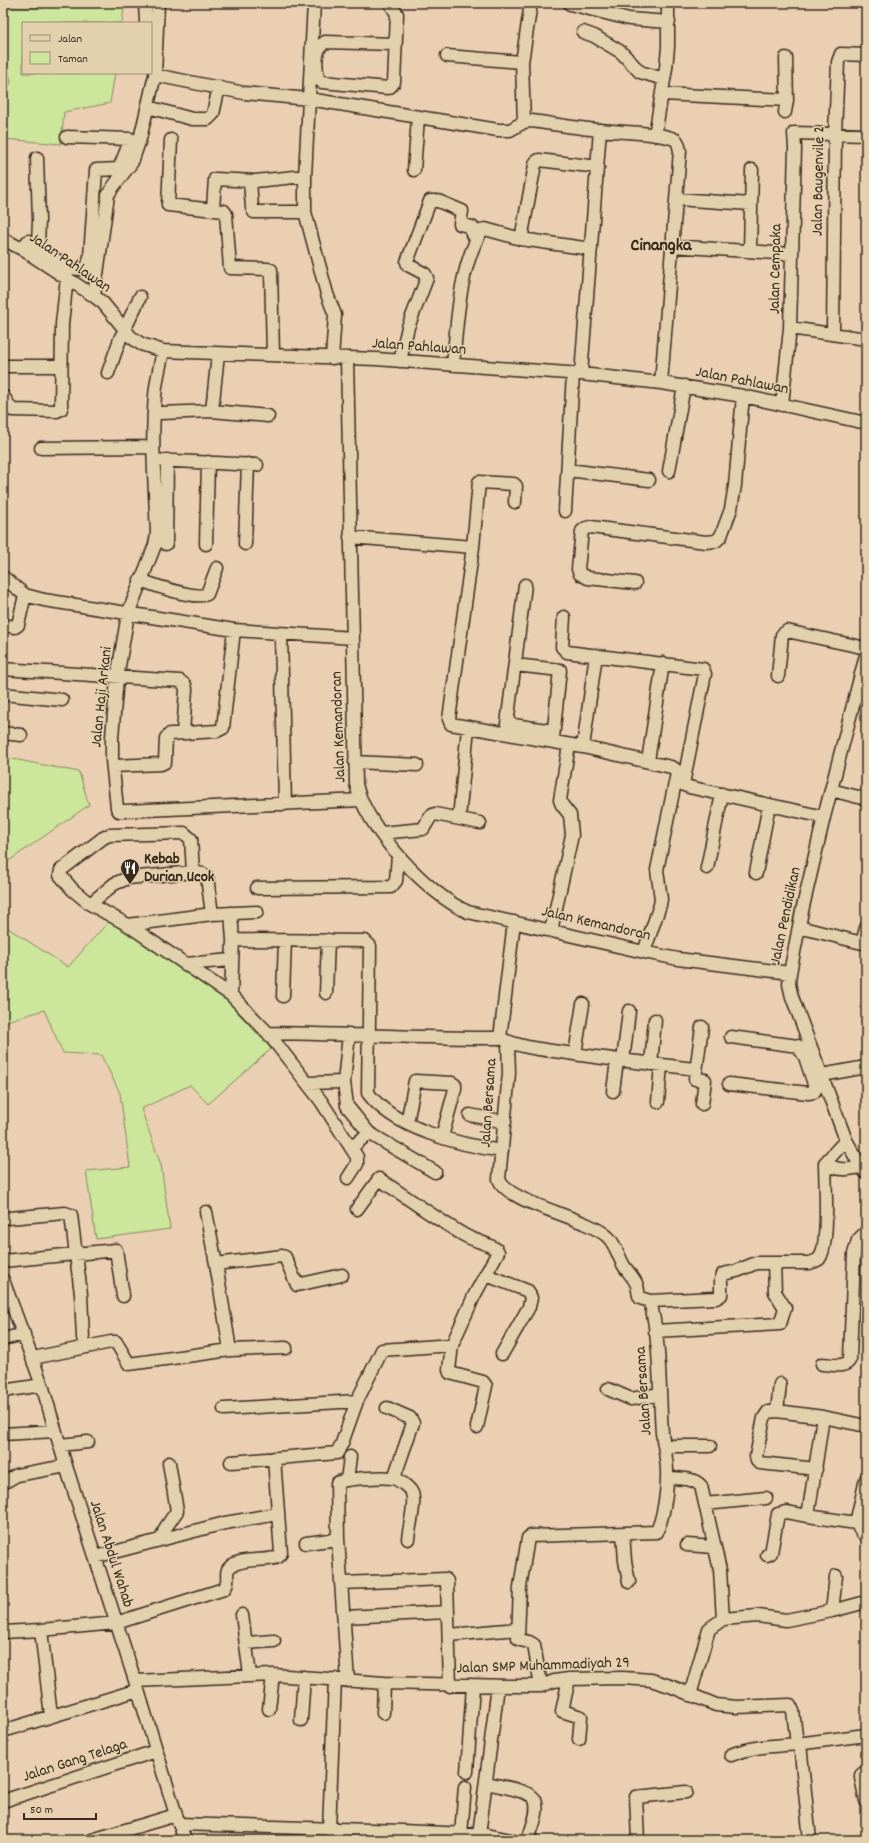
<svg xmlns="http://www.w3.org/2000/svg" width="869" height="1843" viewBox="0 0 869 1843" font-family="Dekko,sans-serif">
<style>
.built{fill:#dfc0a9}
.green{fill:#cce69c;stroke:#84885d}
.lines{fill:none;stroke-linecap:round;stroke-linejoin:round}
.minor-casing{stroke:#3b2a1e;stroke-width:15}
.minor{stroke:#e3d1ae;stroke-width:12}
.labels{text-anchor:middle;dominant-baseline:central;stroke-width:3;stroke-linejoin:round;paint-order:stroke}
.street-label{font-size:16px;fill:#3b2a1e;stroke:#e3d1ae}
.poi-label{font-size:16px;font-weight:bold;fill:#3b2a1e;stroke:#e3d1ae;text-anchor:start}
.quarter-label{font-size:18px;font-weight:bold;fill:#3b2a1e;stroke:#e3d1ae}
</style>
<rect width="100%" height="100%" fill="#eacfb3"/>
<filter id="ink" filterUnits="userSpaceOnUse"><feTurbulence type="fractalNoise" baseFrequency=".025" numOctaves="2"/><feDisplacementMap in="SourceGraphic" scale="8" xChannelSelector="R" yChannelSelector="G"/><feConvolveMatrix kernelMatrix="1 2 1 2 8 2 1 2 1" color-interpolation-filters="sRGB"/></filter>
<g filter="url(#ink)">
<path class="built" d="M 3,48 L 11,82 L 3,98 Z
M 284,1823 L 285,1840 L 199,1840 L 194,1824 Z
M 363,1825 L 470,1833 L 519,1840 L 363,1840 Z"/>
<path class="green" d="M 44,3 L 122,3 L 124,8 L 122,23 L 23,23 L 23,73 L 115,73 L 110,103 L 64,112 L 61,144 L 4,139 L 3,134 L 3,98 L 11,82 L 3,48 L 3,7 L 43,8 Z
M 3,757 L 79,772 L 89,805 L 10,860 L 3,856 Z
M 110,920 L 224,997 L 271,1049 L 208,1104 L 190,1085 L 141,1109 L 161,1165 L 170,1229 L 96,1239 L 86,1171 L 130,1167 L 120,1093 L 101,1055 L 63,1053 L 44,1010 L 3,1022 L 3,925 L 68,967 Z"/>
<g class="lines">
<defs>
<path id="minor" d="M 145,3 L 146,23
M 314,3 L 305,176 L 305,212 L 327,294 L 335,315 L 332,358
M 390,3 L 397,14 L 394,82 L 391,86 L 388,88 L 322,82 L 318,79 C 316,68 314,49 325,42 L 395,44
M 531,3 L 522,62 L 524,122 L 531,121 C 554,124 576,128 599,130 C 616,132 663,132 676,140 C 679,143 679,147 680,151 L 661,383
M 570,4 L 629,19 L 669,22
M 583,32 L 594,36 L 621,52 L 640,72 L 664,79
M 447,56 L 522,62
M 155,75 L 244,93 L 309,99 L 498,130 L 510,130 L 524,122
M 662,94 L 787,100
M 148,107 L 192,119 L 208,119 L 213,114 L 219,87
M 785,112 L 787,100 L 786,58
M 655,135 L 666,68 L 668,47 L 668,3
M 171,140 L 168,205 L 224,211 L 226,214 L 230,268 L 268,269 L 271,270 L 273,355
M 37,158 L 39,220 L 38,246
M 414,170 L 418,118
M 250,181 L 252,208 L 254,212 L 305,212
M 676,199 L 751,204
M 213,209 L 215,179 L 255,181 L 305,176
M 3,239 L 22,249 L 94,296 L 103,303 L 131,337 L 141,344 L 163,351 L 376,359 L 581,374 L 661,383 L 743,396 L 866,423
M 521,239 L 591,249
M 671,246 L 791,254
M 22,249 L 28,241 C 45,250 67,274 87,268 L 90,257 L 96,170 L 119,169 L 131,139 L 67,137
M 750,250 L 752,170
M 94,296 L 108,195 L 113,187 L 132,162 L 140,139 L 155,75 L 158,3
M 790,328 L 866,339
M 833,334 L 835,134 L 838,62 L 841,54 L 866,55
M 163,351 C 160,366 156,381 155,396 C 151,442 155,488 157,534 L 155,545 L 128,614 L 117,678 L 112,737 L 112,760 L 117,808 L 119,811 L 125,811 L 361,800
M 347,358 L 356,784 C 365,827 428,895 468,912 L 644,952 L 678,959 L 790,973
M 400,361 L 408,327 L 427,278 L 425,274 L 408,265 L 407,262 L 430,201 L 438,201 L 462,211 L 460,224 L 472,227 L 472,234 L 478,238
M 453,365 C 457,323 459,267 482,230 L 485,229 L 521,239 L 535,165 L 536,162 L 539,160 L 598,167
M 3,366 L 61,366
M 108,373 L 120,339 L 140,297
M 581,374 L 600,130
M 3,396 L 12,410 L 57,411 L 61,409 L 62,324 L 67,277
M 782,405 L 790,328 L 795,148 L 794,133 L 866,135
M 212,411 L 218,354
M 161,413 L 212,411 L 268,416
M 41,448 L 153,447
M 154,460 L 257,465
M 568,470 L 649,480
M 669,471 L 684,386
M 565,511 L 573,374
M 350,537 L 473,547 L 449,719 L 451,724 L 583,747 L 671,767 L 675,769 L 677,773 L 657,870 L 661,899 L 660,905 L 644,952
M 166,544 L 167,460
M 206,544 L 208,462
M 245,544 L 248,464
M 473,547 L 479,482 L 514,484 L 516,486 L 515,502
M 3,577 L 25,595 L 44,600 L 234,630 L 353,638
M 140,580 C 153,585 196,600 207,594 L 217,568
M 635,583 L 588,578 L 580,574 L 578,569 L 582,531 L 586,528 L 591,527 L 706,542 L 716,541 L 721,536 L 731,509 L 735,485 L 743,396
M 525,585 L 507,724 L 553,731
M 564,617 L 562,647 L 567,652 L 703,669 L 705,674 L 683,784
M 3,625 L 15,627 L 18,625 L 25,595
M 281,634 L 285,804
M 866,655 L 824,817 L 802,911 L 790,973 L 789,984 L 792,997 L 846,1140 L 861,1167 L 866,1173
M 515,665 L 560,670 L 553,738
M 3,669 L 180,681 L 185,685 L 186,689 L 183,733
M 778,676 L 782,635 L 787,631 L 866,648
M 3,694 L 62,700
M 3,733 L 21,735
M 583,747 L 596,655
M 648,761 L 663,663
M 355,762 L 417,765
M 113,766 L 161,764 L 165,762 L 166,738 L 170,734 L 217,731 L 223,728 L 234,630
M 676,781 L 689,787 L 824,817
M 831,790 L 866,799
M 459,818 L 468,728
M 381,833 L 423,829 L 431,816 L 435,814 L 480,823
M 707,868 L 722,794
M 193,872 L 191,839 L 184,833 L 109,835 L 103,838 L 61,870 L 60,875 L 73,890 L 90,904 L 128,925 L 231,995 L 268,1033 L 321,1101 L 357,1157 L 357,1164 L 348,1178
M 756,873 L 769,805
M 257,888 L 391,887 L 396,881 L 398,855
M 90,904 L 114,884 L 128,878 L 193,872 L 203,874 L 207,877 L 212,914
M 128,925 L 212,914 L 257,912
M 799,927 L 866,944
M 551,931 L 572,835 L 570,815 L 562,805 L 560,800 L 569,745
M 233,940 L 365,941 L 370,946 L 368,1093 C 394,1129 461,1145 502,1151
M 862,943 L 866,928
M 186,964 L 231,960
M 326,993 L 328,940
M 231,995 L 233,940 L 231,913
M 283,996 L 285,940
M 702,1027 L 695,1079 L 705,1080 L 702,1104
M 268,1033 C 346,1034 422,1038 500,1038 C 522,1049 550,1050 574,1054 C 615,1060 656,1064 696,1069
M 349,1034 L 344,1082 L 347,1106 L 369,1133 L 435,1172
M 731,1037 L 798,1046 L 805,1057 L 815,1087
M 500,1038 L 514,922
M 508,1042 L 509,1073 L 499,1179 C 506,1203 587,1217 608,1237 C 616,1245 618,1256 624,1266 C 628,1272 633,1277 636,1283 C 639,1288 637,1293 640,1298 L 650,1301 C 661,1344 659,1389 662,1433 C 664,1448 668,1463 667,1478 C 667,1492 663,1521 656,1532 L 531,1536 L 528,1538 L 520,1587 L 518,1638 L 520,1640 L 529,1642 L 534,1645 L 541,1686
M 575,1054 L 583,1004
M 623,1061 L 629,1011
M 651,1064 L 655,1020
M 822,1075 L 866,1067
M 307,1083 L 344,1082
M 729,1084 L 808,1093 L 814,1092 L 819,1082
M 613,1091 L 617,1061
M 658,1102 L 661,1065
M 470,1115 L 505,1122
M 407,1123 L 415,1081 L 452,1083 L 455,1085 L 455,1089 L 442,1137
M 351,1148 L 369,1133
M 825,1163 C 837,1171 847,1170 861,1167
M 206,1212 L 216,1264
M 9,1218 L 65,1213 L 71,1215 L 81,1294 L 83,1338
M 3,1261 L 116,1250 L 123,1296
M 486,1275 L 528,1291 L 531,1298 L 529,1307 L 502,1354
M 3,1280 L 42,1385 L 66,1466 L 138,1690 L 176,1815 L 185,1840
M 650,1301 L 716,1298 L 721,1295 L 721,1280 L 723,1274 L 737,1271 L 756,1263 L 810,1263 C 813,1262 816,1261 819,1259 C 830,1245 825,1183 825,1163 L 846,1140
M 655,1331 L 780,1324 L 785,1308 L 775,1292 L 774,1263
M 3,1339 L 24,1334
M 452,1345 L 449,1370 L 450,1373 L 483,1382 L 486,1386 L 477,1427
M 230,1350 L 216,1264 L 282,1256 L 285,1257 L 297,1285 L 342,1275
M 33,1358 L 111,1342 L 116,1342 L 129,1364 L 230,1350 L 286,1348
M 822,1364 C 831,1364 846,1369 850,1359 L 854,1254 L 858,1240 L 866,1232
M 608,1389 L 631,1399 L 660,1394
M 3,1391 L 42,1385
M 387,1408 L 410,1418 L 413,1423 L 394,1478
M 224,1409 L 357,1401 L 382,1350 L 452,1345 L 474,1296 L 498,1252 L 497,1250 C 488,1243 474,1241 464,1235 C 435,1218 408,1198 379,1179 L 357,1209
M 777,1411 L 780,1384
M 866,1426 L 823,1417 L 808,1516 L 856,1523 L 862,1533 L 866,1535
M 3,1434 L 55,1431
M 60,1445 L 88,1442
M 664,1446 L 710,1446
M 231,1462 L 337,1453 L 342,1443 L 357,1401
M 816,1469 L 760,1463 L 757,1461 L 756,1456 L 764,1418 L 768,1412 L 777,1411 L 823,1417
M 667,1478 C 679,1479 693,1477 701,1486 L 720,1570 L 723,1619 L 709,1629 L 690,1695
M 347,1480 L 350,1457
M 3,1483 L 17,1475 L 66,1466
M 705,1504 L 766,1498
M 856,1523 L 866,1479
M 623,1533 L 625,1561 L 629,1582
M 161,1539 L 166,1527 L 177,1511 L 169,1463
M 306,1543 L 338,1539
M 687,1545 L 714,1547
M 767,1555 L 771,1553 L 778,1514 L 786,1512 L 808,1516
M 95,1557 L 225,1523 L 277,1514
M 342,1583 L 445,1579 L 447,1581 L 450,1686
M 832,1611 L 836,1576
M 242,1615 L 250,1675
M 344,1617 L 448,1612
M 723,1619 L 758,1616 L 786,1620 L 832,1611 L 866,1602
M 3,1632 L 41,1630
M 449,1635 L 518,1629
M 246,1643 L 274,1641
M 569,1679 L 562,1711 L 581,1717 L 579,1739
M 135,1681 L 273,1675 L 384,1683 L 509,1686 L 541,1686 L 554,1681 L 569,1679 L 623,1678 L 651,1680 L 670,1686 L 716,1705 L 736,1707 L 790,1705 L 793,1711 L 797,1744 L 866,1735
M 348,1681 L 338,1539 L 337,1483 C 345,1478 382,1477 393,1478 C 398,1479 410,1488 412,1493 C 416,1503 409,1528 408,1539
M 269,1709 L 273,1675
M 383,1713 L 384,1683
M 51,1716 L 41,1630 L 116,1623 L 224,1589 C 231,1581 224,1573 229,1568 C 238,1557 266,1562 278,1557 L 281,1553 L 274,1458
M 301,1720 L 304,1677
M 3,1731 L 138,1690
M 800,1744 L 810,1840
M 731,1755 C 752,1746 775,1746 797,1744
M 866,1771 L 861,1775 L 861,1778 L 866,1801
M 467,1772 L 473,1686
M 486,1783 C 495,1785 532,1791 535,1800 C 540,1812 531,1829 528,1840
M 3,1801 L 156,1751
M 179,1824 L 402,1831 L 487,1835 L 511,1840
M 329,1830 L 335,1679
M 461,1834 L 465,1787
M 479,1835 L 498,1686
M 92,1840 L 176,1815
M 638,1840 L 636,1797 L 686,1792"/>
</defs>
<use href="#minor" class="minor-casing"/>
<use href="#minor" class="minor"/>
</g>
</g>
<defs>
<symbol id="restaurant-pin" viewBox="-11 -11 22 30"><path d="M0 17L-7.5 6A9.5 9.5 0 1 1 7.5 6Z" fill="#3b2a1e" stroke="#e3d1ae"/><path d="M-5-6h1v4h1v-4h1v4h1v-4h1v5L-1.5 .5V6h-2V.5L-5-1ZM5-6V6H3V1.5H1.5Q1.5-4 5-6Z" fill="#fff"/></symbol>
</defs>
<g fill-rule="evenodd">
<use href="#restaurant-pin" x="119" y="857" width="22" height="30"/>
</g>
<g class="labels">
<g class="street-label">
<text transform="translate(819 181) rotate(-89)">Jalan Baugenvile 2</text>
<text transform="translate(70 263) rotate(34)">Jalan Pahlawan</text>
<text transform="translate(776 269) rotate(-89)">Jalan Cempaka</text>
<text transform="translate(419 347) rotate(4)">Jalan Pahlawan</text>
<text transform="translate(742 381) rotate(11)">Jalan Pahlawan</text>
<text transform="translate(102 697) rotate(-84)">Jalan Haji Arkani</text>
<text transform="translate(339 727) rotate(-92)">Jalan Kemandoran</text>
<text transform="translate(786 916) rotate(-78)">Jalan Pendidikan</text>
<text transform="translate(596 924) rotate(13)">Jalan Kemandoran</text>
<text transform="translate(489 1103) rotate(-86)">Jalan Bersama</text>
<text transform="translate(644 1391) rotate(-94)">Jalan Bersama</text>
<text transform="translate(111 1554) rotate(72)">Jalan Abdul Wahab</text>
<text transform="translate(543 1666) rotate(-2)">Jalan SMP Muhammadiyah 29</text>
<text transform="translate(75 1761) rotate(-18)">Jalan Gang Telaga</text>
</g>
<g class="poi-label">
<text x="144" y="859">Kebab<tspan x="144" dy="18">Durian Ucok</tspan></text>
</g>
<g class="quarter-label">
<text x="661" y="246">Cinangka</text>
</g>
</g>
<rect width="869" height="1843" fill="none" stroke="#e3d1ae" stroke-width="16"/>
<rect x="8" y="8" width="853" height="1827" fill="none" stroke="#3b2a1e" stroke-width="1.5" filter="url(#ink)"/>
<rect x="22" y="22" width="130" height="52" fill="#e3d1ae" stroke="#a08e74"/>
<rect x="30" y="35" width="20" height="6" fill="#e3d1ae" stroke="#a08e74"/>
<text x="58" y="42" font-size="12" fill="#3b2a1e">Jalan</text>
<rect x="30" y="52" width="20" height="12" fill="#cce69c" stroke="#a08e74"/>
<text x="58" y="62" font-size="12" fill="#3b2a1e">Taman</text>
<path d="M24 1813v6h72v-6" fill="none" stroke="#3b2a1e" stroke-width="2"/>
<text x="30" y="1813" font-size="12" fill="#3b2a1e" stroke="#e3d1ae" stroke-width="3" paint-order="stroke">50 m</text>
</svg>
